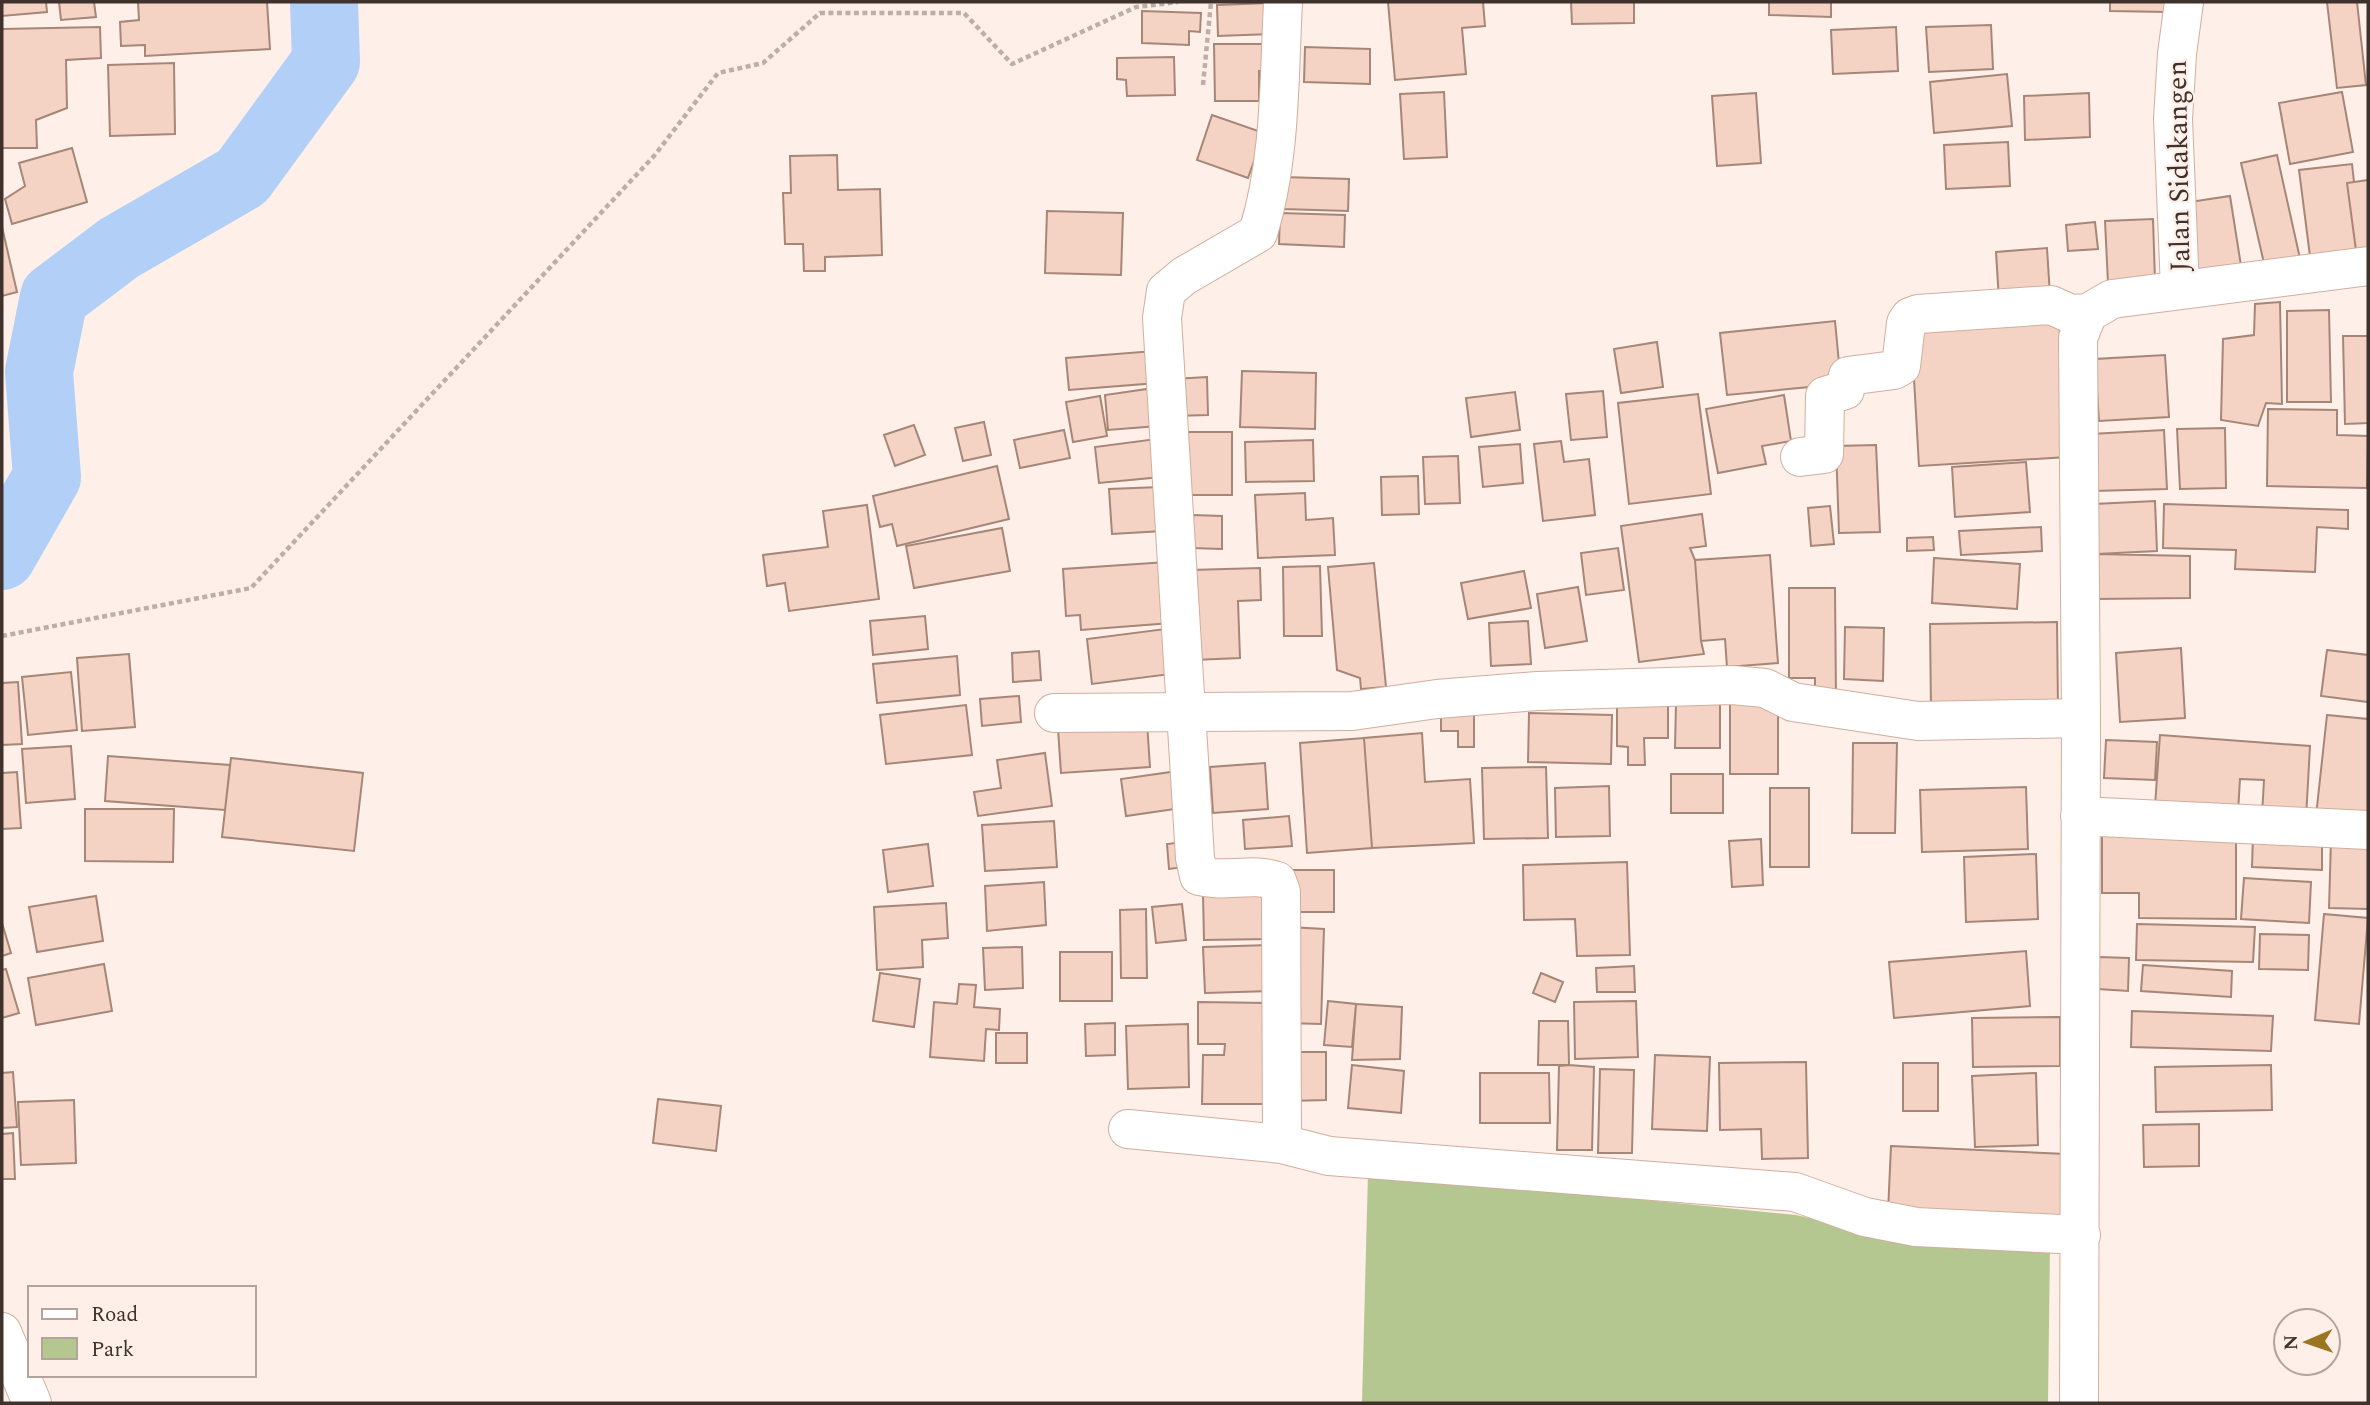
<svg xmlns="http://www.w3.org/2000/svg" width="2370" height="1405" viewBox="0 0 2370 1405" font-family="Spectral,serif">
<style>
.green{fill:#b5c790}
.lines{fill:none;stroke-linecap:round;stroke-linejoin:round}
.river{stroke:#b2d0f7;stroke-width:68}
.building{fill:#f4d3c4;stroke:#a68677;stroke-width:2}
.minor-casing{stroke:#d0ae9e;stroke-width:40}
.path{stroke:#bdaea7;stroke-width:4.5;stroke-dasharray:5 3.5;stroke-linecap:butt}
.minor{stroke:#fff;stroke-width:38}
.labels{text-anchor:middle;dominant-baseline:central;stroke-width:5;stroke-linejoin:round;paint-order:stroke}
.street-label{font-size:28px;fill:#3f312b;stroke:#feefe8}
</style>
<rect width="100%" height="100%" fill="#feefe8"/>
<path class="green" d="M 1368,1172 L 1796,1215 L 1923,1244 L 2050,1247 L 2048,1403 L 1362,1403 Z"/>
<g class="lines">
<path class="river" d="M 2,556 L 47,477 L 39,372 L 54,297 L 119,248 L 242,177 L 326,62 L 324,2"/>
</g>
<path class="building" d="M 2,2 L 46,2 L 47,12 L 2,16 Z
M 59,2 L 94,2 L 96,17 L 61,20 Z
M 138,2 L 267,2 L 270,49 L 145,56 L 145,45 L 121,46 L 120,22 L 139,20 Z
M 1388,2 L 1483,2 L 1485,26 L 1462,28 L 1466,74 L 1395,80 Z
M 1571,2 L 1634,2 L 1634,23 L 1572,24 Z
M 1769,2 L 1831,2 L 1831,17 L 1769,15 Z
M 2110,2 L 2167,2 L 2167,12 L 2110,11 Z
M 2327,2 L 2357,2 L 2366,85 L 2337,88 Z
M 1269,3 L 1271,34 L 1218,36 L 1217,5 Z
M 1142,11 L 1201,13 L 1200,32 L 1189,31 L 1189,45 L 1142,43 Z
M 1991,25 L 1993,69 L 1929,72 L 1926,27 Z
M 100,27 L 101,58 L 66,60 L 67,108 L 36,120 L 37,148 L 2,148 L 2,29 Z
M 1896,27 L 1898,71 L 1833,74 L 1831,30 Z
M 1214,44 L 1269,44 L 1269,71 L 1259,71 L 1259,101 L 1215,101 Z
M 1305,47 L 1370,49 L 1370,84 L 1304,82 Z
M 1174,57 L 1175,95 L 1127,96 L 1126,80 L 1117,79 L 1117,58 Z
M 174,63 L 175,134 L 110,136 L 108,65 Z
M 2007,74 L 2012,126 L 1934,133 L 1930,82 Z
M 1444,92 L 1447,157 L 1404,159 L 1400,94 Z
M 2342,92 L 2353,152 L 2290,164 L 2279,103 Z
M 1756,93 L 1761,163 L 1717,166 L 1712,96 Z
M 2089,93 L 2090,137 L 2025,140 L 2024,96 Z
M 1212,115 L 1264,133 L 1248,178 L 1197,160 Z
M 2008,142 L 2010,186 L 1946,189 L 1944,145 Z
M 72,148 L 87,202 L 12,224 L 5,199 L 25,186 L 19,163 Z
M 837,155 L 838,190 L 880,189 L 882,255 L 825,257 L 825,271 L 804,271 L 803,244 L 785,244 L 783,193 L 791,193 L 790,156 Z
M 2277,155 L 2301,263 L 2266,272 L 2241,163 Z
M 2352,164 L 2354,182 L 2347,183 L 2357,258 L 2311,264 L 2299,170 Z
M 1283,177 L 1349,179 L 1348,211 L 1282,209 Z
M 2368,180 L 2368,257 L 2357,258 L 2347,183 Z
M 2230,196 L 2242,272 L 2193,279 L 2183,203 Z
M 1047,211 L 1123,213 L 1121,275 L 1045,273 Z
M 1280,213 L 1345,215 L 1344,247 L 1279,244 Z
M 2153,219 L 2155,281 L 2108,283 L 2105,221 Z
M 2095,222 L 2098,249 L 2068,251 L 2066,225 Z
M 2,227 L 17,292 L 2,296 Z
M 2047,248 L 2050,296 L 1999,300 L 1996,252 Z
M 2280,302 L 2282,404 L 2266,403 L 2258,426 L 2221,420 L 2223,339 L 2254,335 L 2255,304 Z
M 2329,310 L 2331,402 L 2287,402 L 2287,311 Z
M 2059,317 L 2067,457 L 1919,466 L 1911,326 Z
M 1835,321 L 1841,384 L 1727,395 L 1720,333 Z
M 2343,336 L 2368,336 L 2368,423 L 2345,424 Z
M 1657,342 L 1663,387 L 1621,393 L 1614,349 Z
M 1154,351 L 1157,383 L 1069,390 L 1066,358 Z
M 2165,355 L 2169,417 L 2099,421 L 2095,359 Z
M 1242,371 L 1316,373 L 1315,429 L 1240,427 Z
M 1207,377 L 1208,415 L 1174,416 L 1173,379 Z
M 1154,388 L 1158,426 L 1108,430 L 1105,395 Z
M 1603,391 L 1607,437 L 1571,440 L 1566,394 Z
M 1515,392 L 1520,430 L 1471,437 L 1466,398 Z
M 1698,394 L 1711,494 L 1629,504 L 1618,403 Z
M 1784,395 L 1791,441 L 1762,446 L 1766,464 L 1718,473 L 1706,409 Z
M 1100,396 L 1107,436 L 1073,442 L 1066,402 Z
M 2268,409 L 2337,410 L 2337,435 L 2368,436 L 2367,488 L 2267,486 Z
M 984,422 L 991,455 L 963,461 L 955,428 Z
M 914,425 L 925,455 L 895,466 L 884,435 Z
M 2225,428 L 2226,488 L 2180,489 L 2177,429 Z
M 1064,430 L 1070,458 L 1020,468 L 1014,440 Z
M 2164,430 L 2167,489 L 2093,491 L 2091,434 Z
M 1181,432 L 1232,432 L 1232,495 L 1180,495 Z
M 1156,439 L 1161,477 L 1099,483 L 1095,447 Z
M 1313,440 L 1314,481 L 1246,482 L 1245,442 Z
M 1561,441 L 1564,462 L 1589,459 L 1595,515 L 1543,521 L 1534,444 Z
M 1520,444 L 1523,483 L 1483,487 L 1479,447 Z
M 1876,445 L 1880,532 L 1839,533 L 1836,446 Z
M 1458,456 L 1460,503 L 1425,504 L 1423,457 Z
M 2026,462 L 2030,512 L 1955,517 L 1952,467 Z
M 997,466 L 1009,519 L 897,546 L 892,524 L 880,527 L 873,496 Z
M 1418,476 L 1419,514 L 1382,515 L 1381,477 Z
M 1160,487 L 1163,531 L 1112,534 L 1109,489 Z
M 1305,493 L 1306,520 L 1333,518 L 1335,555 L 1258,558 L 1255,495 Z
M 2155,501 L 2157,551 L 2097,554 L 2094,504 Z
M 2164,504 L 2348,510 L 2348,529 L 2317,527 L 2315,572 L 2235,569 L 2236,550 L 2163,548 Z
M 867,505 L 879,599 L 789,611 L 785,583 L 767,586 L 763,555 L 828,547 L 823,511 Z
M 1830,506 L 1834,544 L 1811,546 L 1808,508 Z
M 1702,514 L 1706,546 L 1690,548 L 1695,560 L 1701,641 L 1704,654 L 1639,662 L 1621,526 Z
M 1192,515 L 1222,516 L 1222,549 L 1192,548 Z
M 2041,527 L 2042,551 L 1961,555 L 1959,531 Z
M 1002,528 L 1010,571 L 914,588 L 906,546 Z
M 1933,537 L 1934,550 L 1907,551 L 1907,538 Z
M 1618,548 L 1624,590 L 1586,595 L 1581,553 Z
M 2097,554 L 2190,556 L 2190,598 L 2094,599 Z
M 1770,555 L 1778,663 L 1727,667 L 1725,639 L 1701,641 L 1695,560 Z
M 1934,558 L 2020,564 L 2017,609 L 1932,603 Z
M 1167,562 L 1171,623 L 1081,630 L 1080,615 L 1066,616 L 1063,569 Z
M 1374,563 L 1386,687 L 1361,689 L 1360,678 L 1337,670 L 1328,567 Z
M 1320,566 L 1322,636 L 1284,636 L 1283,567 Z
M 1260,568 L 1261,600 L 1238,601 L 1240,658 L 1194,660 L 1191,570 Z
M 1524,571 L 1531,608 L 1468,619 L 1461,583 Z
M 1578,587 L 1587,641 L 1545,648 L 1537,594 Z
M 1789,588 L 1835,588 L 1836,698 L 1815,698 L 1815,678 L 1789,678 Z
M 925,616 L 928,649 L 873,655 L 870,621 Z
M 1528,621 L 1531,664 L 1491,666 L 1489,623 Z
M 2057,622 L 2058,708 L 1931,710 L 1930,624 Z
M 1845,627 L 1884,628 L 1883,681 L 1844,679 Z
M 1165,629 L 1171,674 L 1092,684 L 1087,639 Z
M 2181,648 L 2185,718 L 2120,722 L 2116,653 Z
M 2327,650 L 2368,655 L 2368,702 L 2321,696 Z
M 1039,651 L 1041,680 L 1013,682 L 1012,653 Z
M 129,654 L 135,727 L 82,731 L 77,658 Z
M 957,656 L 960,695 L 877,703 L 873,664 Z
M 71,672 L 77,730 L 28,735 L 22,677 Z
M 18,682 L 22,744 L 2,745 L 2,683 Z
M 1668,694 L 1668,738 L 1644,738 L 1645,765 L 1628,765 L 1628,747 L 1617,746 L 1617,695 Z
M 1019,696 L 1021,722 L 982,726 L 980,699 Z
M 1676,703 L 1720,704 L 1720,748 L 1675,748 Z
M 1730,703 L 1778,703 L 1778,774 L 1730,774 Z
M 966,705 L 972,755 L 886,764 L 880,715 Z
M 1441,713 L 1474,713 L 1474,747 L 1458,747 L 1458,731 L 1441,731 Z
M 1529,713 L 1612,715 L 1611,764 L 1528,762 Z
M 2327,715 L 2368,719 L 2368,822 L 2316,816 Z
M 1147,723 L 1150,767 L 1061,773 L 1058,729 Z
M 1422,733 L 1425,782 L 1470,779 L 1474,843 L 1372,848 L 1364,738 Z
M 2160,735 L 2310,746 L 2306,818 L 2262,815 L 2264,780 L 2240,779 L 2238,812 L 2155,806 Z
M 1364,738 L 1372,848 L 1307,853 L 1300,743 Z
M 2106,740 L 2157,742 L 2155,780 L 2104,778 Z
M 1853,743 L 1897,743 L 1895,833 L 1852,833 Z
M 71,746 L 75,799 L 26,803 L 22,749 Z
M 1045,753 L 1052,806 L 978,816 L 974,792 L 1001,788 L 997,760 Z
M 108,756 L 230,765 L 225,810 L 105,801 Z
M 231,758 L 363,773 L 354,851 L 222,837 Z
M 1265,763 L 1268,809 L 1213,813 L 1210,767 Z
M 1546,767 L 1548,838 L 1484,839 L 1482,768 Z
M 1178,771 L 1182,808 L 1126,816 L 1121,779 Z
M 17,772 L 21,828 L 2,829 L 2,773 Z
M 1671,774 L 1723,774 L 1723,813 L 1671,813 Z
M 1609,786 L 1610,836 L 1556,837 L 1555,788 Z
M 2026,787 L 2028,849 L 1922,852 L 1920,790 Z
M 1770,788 L 1809,788 L 1809,867 L 1770,867 Z
M 85,809 L 174,809 L 173,862 L 85,861 Z
M 1289,816 L 1292,846 L 1245,849 L 1243,820 Z
M 1054,821 L 1057,867 L 985,871 L 982,825 Z
M 2102,828 L 2236,829 L 2236,919 L 2139,918 L 2139,893 L 2102,893 Z
M 2253,836 L 2322,838 L 2322,870 L 2252,867 Z
M 1761,839 L 1763,885 L 1732,887 L 1729,841 Z
M 2331,840 L 2368,841 L 2368,909 L 2329,908 Z
M 1191,841 L 1193,866 L 1169,869 L 1167,844 Z
M 928,844 L 933,886 L 888,892 L 883,850 Z
M 2036,854 L 2038,919 L 1966,922 L 1964,857 Z
M 1627,862 L 1630,955 L 1577,956 L 1575,919 L 1524,920 L 1523,865 Z
M 1288,870 L 1334,870 L 1334,912 L 1288,912 Z
M 2244,878 L 2311,882 L 2309,923 L 2241,919 Z
M 1044,882 L 1046,925 L 987,931 L 985,886 Z
M 1270,892 L 1271,939 L 1204,940 L 1203,894 Z
M 96,896 L 103,941 L 37,952 L 29,907 Z
M 946,903 L 948,938 L 922,940 L 923,967 L 877,970 L 874,907 Z
M 1182,904 L 1186,940 L 1156,943 L 1152,907 Z
M 1146,909 L 1147,978 L 1121,978 L 1120,910 Z
M 2324,914 L 2368,918 L 2359,1024 L 2315,1020 Z
M 2,923 L 11,953 L 2,956 Z
M 2137,924 L 2255,927 L 2253,962 L 2136,960 Z
M 1289,927 L 1324,929 L 1321,1024 L 1285,1023 Z
M 2260,934 L 2309,935 L 2308,970 L 2259,969 Z
M 1270,945 L 1272,991 L 1205,993 L 1203,947 Z
M 1022,947 L 1023,988 L 985,990 L 983,948 Z
M 2026,951 L 2030,1006 L 1894,1018 L 1889,962 Z
M 1060,952 L 1112,952 L 1112,1001 L 1060,1001 Z
M 2099,957 L 2129,958 L 2128,991 L 2098,989 Z
M 104,964 L 112,1011 L 36,1025 L 28,978 Z
M 2143,965 L 2232,971 L 2231,997 L 2141,991 Z
M 1634,966 L 1635,992 L 1597,992 L 1596,968 Z
M 6,969 L 19,1013 L 2,1018 L 2,970 Z
M 880,973 L 920,979 L 914,1027 L 873,1021 Z
M 1541,973 L 1563,982 L 1555,1002 L 1533,993 Z
M 959,984 L 976,985 L 974,1007 L 1000,1009 L 999,1030 L 986,1029 L 984,1061 L 930,1057 L 934,1002 L 957,1004 Z
M 1328,1001 L 1356,1004 L 1352,1047 L 1324,1045 Z
M 1636,1001 L 1638,1057 L 1575,1059 L 1574,1002 Z
M 1198,1002 L 1269,1003 L 1269,1104 L 1202,1104 L 1203,1055 L 1224,1055 L 1225,1044 L 1198,1044 Z
M 1356,1004 L 1402,1007 L 1400,1059 L 1352,1060 Z
M 2132,1011 L 2273,1016 L 2271,1051 L 2131,1047 Z
M 2060,1017 L 2060,1066 L 1973,1067 L 1972,1018 Z
M 1539,1021 L 1568,1021 L 1569,1065 L 1538,1065 Z
M 1115,1023 L 1115,1055 L 1086,1056 L 1085,1024 Z
M 1188,1024 L 1189,1087 L 1128,1089 L 1126,1026 Z
M 996,1033 L 1027,1033 L 1027,1063 L 996,1063 Z
M 1289,1052 L 1326,1052 L 1326,1100 L 1289,1101 Z
M 1655,1055 L 1710,1057 L 1707,1131 L 1652,1129 Z
M 1806,1062 L 1808,1158 L 1762,1159 L 1761,1129 L 1720,1130 L 1719,1063 Z
M 1903,1063 L 1938,1063 L 1938,1111 L 1903,1111 Z
M 1352,1065 L 1404,1071 L 1401,1113 L 1348,1108 Z
M 1569,1065 L 1594,1067 L 1592,1150 L 1557,1150 L 1559,1066 Z
M 2271,1065 L 2272,1110 L 2156,1112 L 2155,1067 Z
M 1600,1069 L 1634,1070 L 1632,1153 L 1598,1153 Z
M 13,1072 L 17,1127 L 2,1128 L 2,1073 Z
M 1480,1073 L 1549,1073 L 1550,1123 L 1480,1123 Z
M 2036,1073 L 2038,1145 L 1975,1147 L 1972,1076 Z
M 658,1099 L 721,1106 L 716,1151 L 653,1143 Z
M 74,1100 L 76,1163 L 21,1165 L 18,1102 Z
M 2199,1124 L 2199,1166 L 2144,1167 L 2143,1125 Z
M 13,1133 L 15,1179 L 2,1179 L 2,1134 Z
M 1891,1146 L 2066,1154 L 2064,1220 L 1888,1212 Z"/>
<g class="lines">
<defs>
<path id="minor" d="M 2180,289 L 2173,119 L 2177,54 L 2184,2
M 1800,457 L 1824,454 L 1825,396 L 1845,390 L 1848,376 L 1894,370 L 1901,366 L 1906,323 L 1910,317 L 1918,314 L 2051,305 L 2071,314 L 2088,313
M 1054,713 L 1352,711 L 1437,699 L 1537,691 L 1732,685 L 1765,688 L 1793,702 L 1918,721 L 2081,718
M 2080,816 L 2368,830
M 1128,1129 L 1282,1144 L 1329,1156 L 1795,1192 L 1865,1217 L 1916,1227 L 2081,1235
M 1282,1144 L 1281,892 L 1277,881 C 1252,872 1225,883 1199,876 L 1195,858 L 1162,318 L 1166,291 L 1184,276 L 1258,233 C 1281,159 1279,79 1283,2
M 2,1332 L 32,1403
M 2079,1403 L 2081,718 L 2078,338 L 2088,313 L 2112,299 L 2368,266"/>
</defs>
<use href="#minor" class="minor-casing"/>
<path class="path" d="M 1203,85 L 1211,2
M 2,636 L 251,588 L 654,156 L 718,73 L 763,63 L 820,13 L 964,13 L 1012,64 L 1136,7 L 1178,2"/>
<use href="#minor" class="minor"/>
</g>
<g class="labels">
<g class="street-label">
<text transform="translate(2179 166) rotate(-91)">Jalan Sidakangen</text>
</g>
</g>
<rect width="2370" height="1405" fill="none" stroke="#3f312b" stroke-width="7"/>
<rect x="28" y="1286" width="228" height="91" fill="#feefe8" stroke="#b2a39c" stroke-width="2"/>
<rect x="42" y="1309" width="35" height="10" fill="#ffffff" stroke="#b2a39c" stroke-width="2"/>
<text x="91" y="1321" font-size="21" fill="#3f312b">Road</text>
<rect x="42" y="1338" width="35" height="21" fill="#b5c790" stroke="#b2a39c" stroke-width="2"/>
<text x="91" y="1356" font-size="21" fill="#3f312b">Park</text>
<g transform="translate(2307 1342) rotate(268)"><circle r="33" fill="#feefe8" stroke="#b2a39c" stroke-width="2"/>
<path d="M0-5L12 26L0 18L-12 26Z" fill="#9c7521"/>
<text y="-10" font-size="19" font-weight="bold" text-anchor="middle" fill="#3f312b">N</text>
</g>
</svg>
